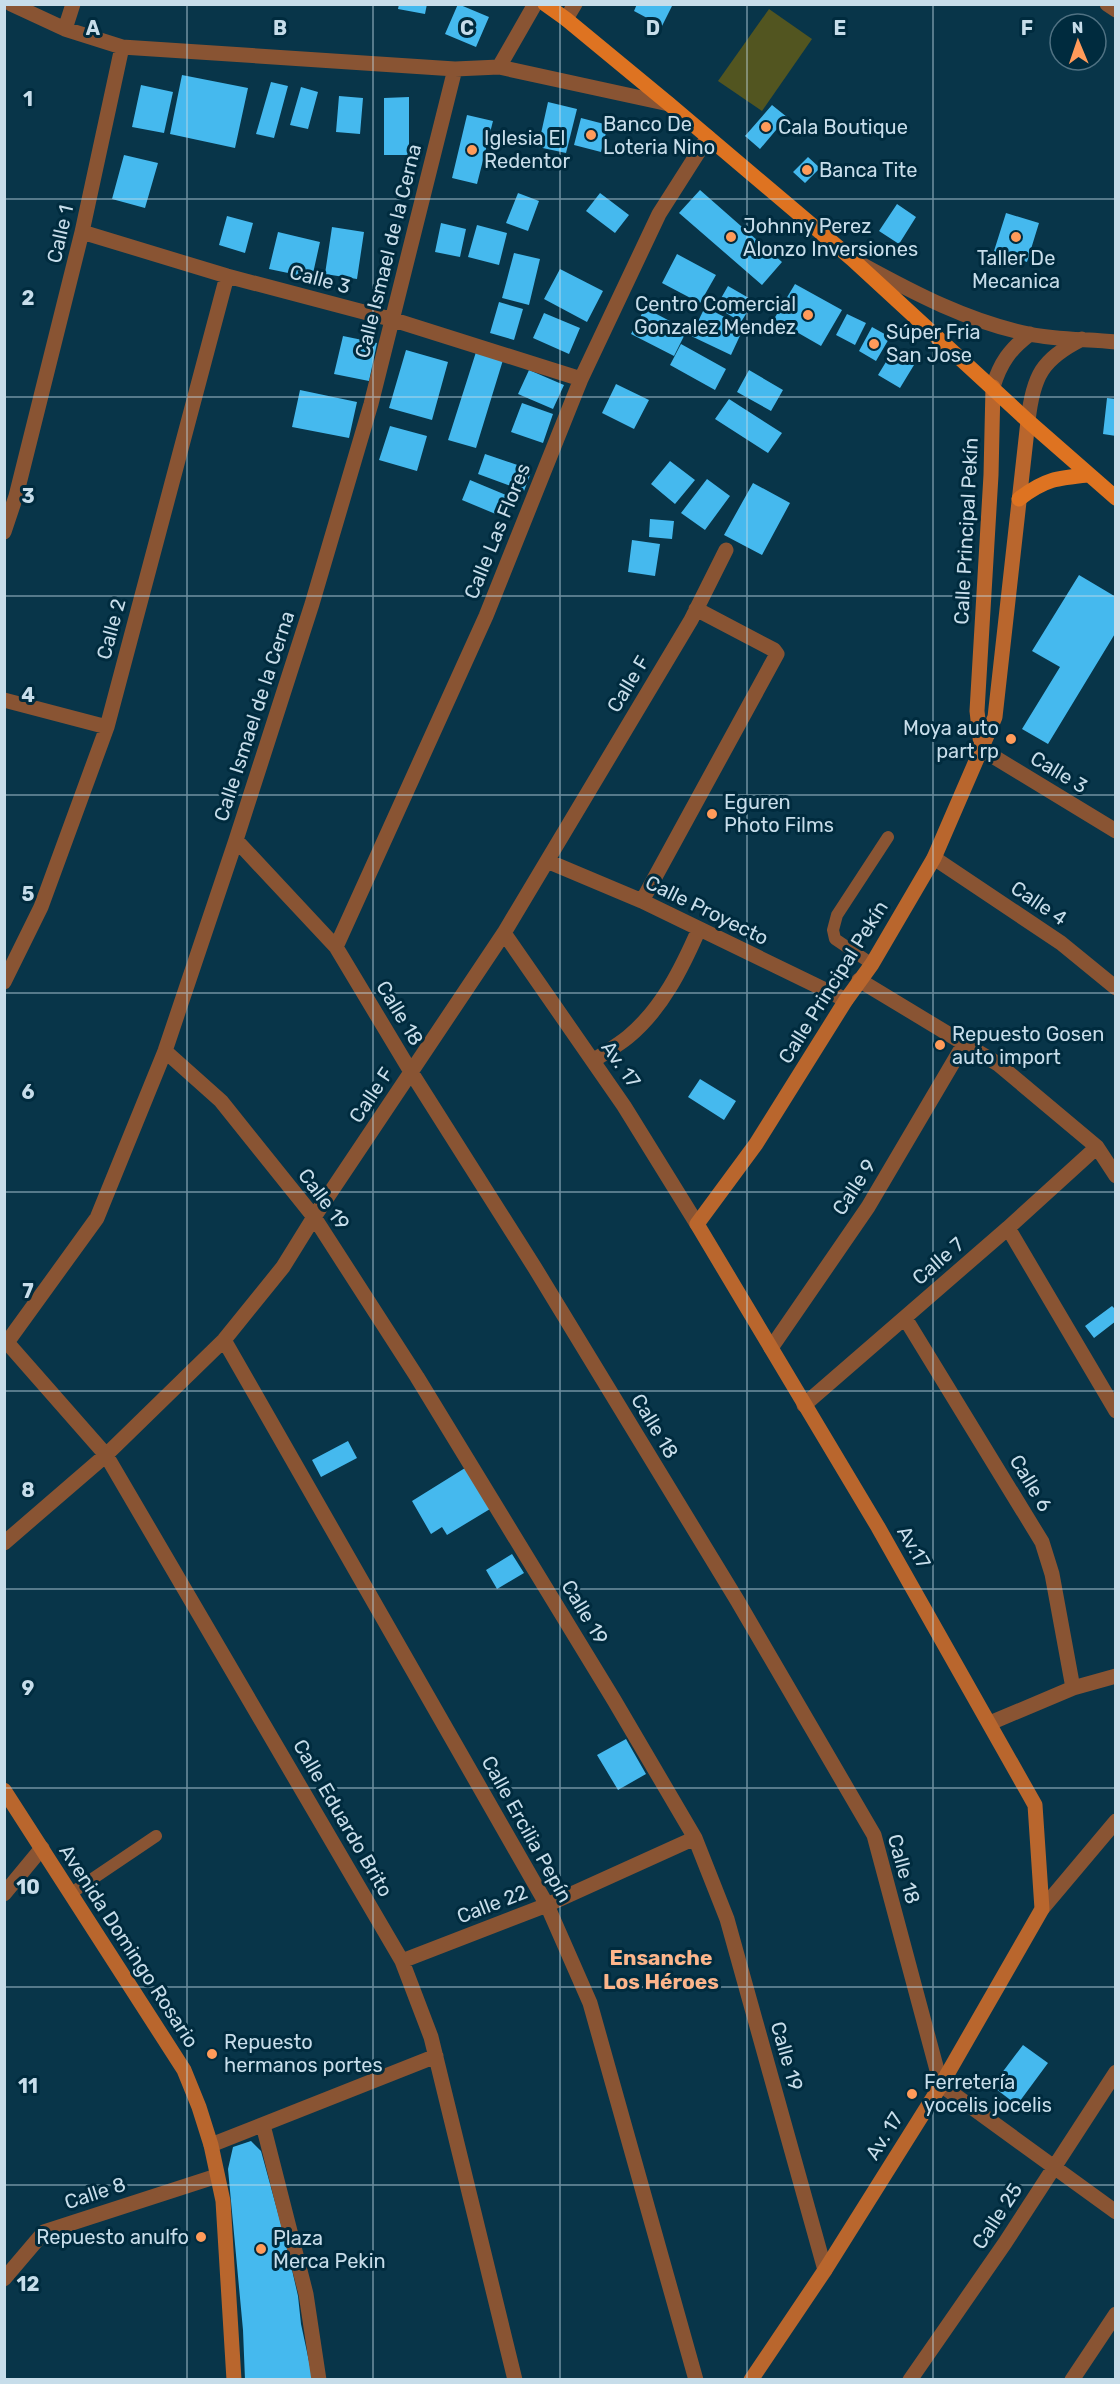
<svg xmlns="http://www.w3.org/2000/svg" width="1120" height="2384" viewBox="0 0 1120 2384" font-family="Rubik,sans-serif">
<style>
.green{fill:#525520}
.building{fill:#45b9ee}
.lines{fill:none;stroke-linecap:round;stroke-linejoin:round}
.service{stroke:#895433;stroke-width:12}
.minor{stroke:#895433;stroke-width:15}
.tertiary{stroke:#895433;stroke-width:15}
.secondary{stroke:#b9662d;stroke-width:15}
.primary{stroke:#de7321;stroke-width:15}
.grid{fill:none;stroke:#c7ddea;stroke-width:1.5;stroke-opacity:0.55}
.poi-dot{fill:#ff9b5a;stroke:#002b3e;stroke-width:2}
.labels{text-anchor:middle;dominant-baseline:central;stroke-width:6;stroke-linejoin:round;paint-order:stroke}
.poi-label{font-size:20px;fill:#c7ddea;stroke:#002b3e;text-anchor:start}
.street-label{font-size:20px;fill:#c7ddea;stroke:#002b3e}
.neighbourhood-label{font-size:21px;font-weight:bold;fill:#fcb58b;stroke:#002b3e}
.grid-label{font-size:20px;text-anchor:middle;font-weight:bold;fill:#c7ddea;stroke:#002b3e;stroke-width:6;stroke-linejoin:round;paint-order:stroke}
</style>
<rect width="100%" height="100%" fill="#083549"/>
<path class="green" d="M 769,9 L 812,39 L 762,111 L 718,81 Z"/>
<path class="building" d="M 399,4 L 427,4 L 425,14 L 398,9 Z
M 458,4 L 489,17 L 476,47 L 445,34 Z
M 637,4 L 673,4 L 662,26 L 634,11 Z
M 182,75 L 248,88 L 235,148 L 170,134 Z
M 271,82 L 288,86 L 274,138 L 256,134 Z
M 141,85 L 173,92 L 164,133 L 132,127 Z
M 301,87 L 318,92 L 308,129 L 290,125 Z
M 339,96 L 363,98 L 360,134 L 336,132 Z
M 409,97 L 409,155 L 384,155 L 384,98 Z
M 548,102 L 577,109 L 566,153 L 538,147 Z
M 772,105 L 787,117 L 760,149 L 745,136 Z
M 467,115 L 493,121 L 477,184 L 452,178 Z
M 581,118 L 608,125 L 601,152 L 574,145 Z
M 124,155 L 158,163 L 145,208 L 112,199 Z
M 808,157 L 820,168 L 805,183 L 793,172 Z
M 700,190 L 782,262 L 762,285 L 679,213 Z
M 518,193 L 539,201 L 528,231 L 506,223 Z
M 600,193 L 629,215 L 615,233 L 586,211 Z
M 897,204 L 916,217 L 899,244 L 879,231 Z
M 1006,213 L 1039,223 L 1027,262 L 994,251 Z
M 227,216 L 253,223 L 245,253 L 219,245 Z
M 441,223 L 466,229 L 460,257 L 435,252 Z
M 477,225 L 507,233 L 499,265 L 468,257 Z
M 332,227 L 364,232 L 357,279 L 325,274 Z
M 278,232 L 320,242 L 312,278 L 269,269 Z
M 514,253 L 540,259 L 529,305 L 502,298 Z
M 677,254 L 716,275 L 700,303 L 662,283 Z
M 560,269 L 603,291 L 587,322 L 544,299 Z
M 795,284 L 842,310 L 821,346 L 774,319 Z
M 728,286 L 754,301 L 741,322 L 716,307 Z
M 499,302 L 523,309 L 514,340 L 490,333 Z
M 705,307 L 744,327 L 731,355 L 691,336 Z
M 645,308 L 687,330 L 674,356 L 631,334 Z
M 544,313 L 580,328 L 569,354 L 533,338 Z
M 847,314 L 866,323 L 855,345 L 836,335 Z
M 872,327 L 890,337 L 876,361 L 859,351 Z
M 343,336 L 377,343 L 369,381 L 334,374 Z
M 681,344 L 726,369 L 715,390 L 670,365 Z
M 406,350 L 448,362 L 432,420 L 389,408 Z
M 476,352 L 503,360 L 476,448 L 448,440 Z
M 892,352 L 914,365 L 900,388 L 878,375 Z
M 529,370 L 564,385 L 553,409 L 518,394 Z
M 749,370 L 783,390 L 771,411 L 737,392 Z
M 616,384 L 649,400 L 634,429 L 602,413 Z
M 300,390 L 357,402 L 349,438 L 292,427 Z
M 1107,398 L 1116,399 L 1116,436 L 1103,434 Z
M 729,399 L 782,433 L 768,453 L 715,419 Z
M 522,403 L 553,414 L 543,443 L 511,432 Z
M 390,426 L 427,436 L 417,471 L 379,460 Z
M 485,454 L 532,470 L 524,491 L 478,474 Z
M 670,461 L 695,480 L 675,504 L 651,484 Z
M 707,479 L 730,496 L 705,530 L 681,513 Z
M 470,480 L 506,495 L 498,515 L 462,500 Z
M 753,483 L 790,503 L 762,555 L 724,535 Z
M 650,519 L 674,521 L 672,539 L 649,537 Z
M 632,540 L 660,544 L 655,576 L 628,572 Z
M 1079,575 L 1116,597 L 1116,632 L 1048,744 L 1022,729 L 1060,667 L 1032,651 Z
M 700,1079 L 736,1101 L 724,1120 L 688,1097 Z
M 1112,1306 L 1116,1310 L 1116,1321 L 1094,1338 L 1085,1326 Z
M 348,1441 L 357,1458 L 321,1477 L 312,1460 Z
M 465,1468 L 490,1509 L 447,1535 L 442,1527 L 431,1534 L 412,1501 Z
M 512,1554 L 524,1573 L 497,1589 L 486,1570 Z
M 626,1739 L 646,1774 L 618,1790 L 597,1755 Z
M 1023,2045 L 1048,2063 L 1017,2105 L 992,2086 Z
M 251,2141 L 261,2151 L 284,2235 L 298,2296 L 301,2324 L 313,2380 L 245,2380 L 243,2330 L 228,2169 L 233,2147 Z"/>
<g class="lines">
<path class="service" d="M 872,964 L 835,939 L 833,930 L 837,915 L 888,837
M 70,1894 L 156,1836"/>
<path class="minor" d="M 11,4 L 65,29 L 122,47 L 455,69 L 499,67 L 669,104
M 1107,4 L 1116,10
M 566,19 L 575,4
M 65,29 L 73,4
M 499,67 L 535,4
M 82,232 L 227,276 L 394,320 L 581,379
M 4,532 L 16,496 L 82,232 L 122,47
M 4,700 L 107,727
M 981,749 L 1116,831
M 236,840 L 336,947 L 411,1072 L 535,1268 L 737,1600 L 874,1835 L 941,2085 L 1116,2212
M 934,858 L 1061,943 L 1116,988
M 547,861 L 642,901 L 846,1000
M 642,901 L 777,654 L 774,650 L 696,609
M 504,933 L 624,1106 L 697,1224
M 336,947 L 486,616 L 581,379 L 659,214 L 708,137
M 859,980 L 998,1064 L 1097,1147 L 1116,1176
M 4,982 L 41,907 L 107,727 L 227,276
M 165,1051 L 221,1101 L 314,1217 L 417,1377 L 614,1700 L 695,1838 L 727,1919 L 825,2270
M 593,1061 C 604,1053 617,1046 628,1037 C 662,1009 682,968 699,929
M 1008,1228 L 1116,1411
M 905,1318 L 1042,1542 L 1052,1574 L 1073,1688
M 4,1339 L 106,1455 L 402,1961 L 431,2037 L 515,2380
M 224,1340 L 547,1905 L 590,2003 L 696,2380
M 8,1341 L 97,1218 L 165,1051 L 236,840 L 312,604 L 371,404 L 455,69
M 771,1348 L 868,1207 L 964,1044
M 804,1405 L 1008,1228 L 1097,1147
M 4,1543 L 106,1455 L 224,1340 L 283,1267 L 314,1217 L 504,933 L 691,620 L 726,550
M 990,1723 L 1073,1688 L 1116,1676
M 4,1894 L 42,1848
M 1042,1909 L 1116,1821
M 402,1961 L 547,1905 L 695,1838
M 263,2125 L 306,2294 L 319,2380
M 211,2145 L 436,2056
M 4,2279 L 44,2232 L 217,2176
M 910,2380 L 1005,2243 L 1116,2072
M 1072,2380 L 1116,2314"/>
<path class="tertiary" d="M 861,264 C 914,293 969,322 1029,334 C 1057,340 1087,339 1116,342
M 993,387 C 1000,363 1010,349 1030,334
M 1028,421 C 1033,376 1042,359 1082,339"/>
<path class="secondary" d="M 981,746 L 977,711 L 991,475 L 993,387
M 4,1790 L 184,2070 L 199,2107 L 211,2145 L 223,2201 L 234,2380
M 751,2380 L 825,2270 L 941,2085 L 1042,1909 L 1035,1805 L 878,1527 L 697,1224 L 756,1144 L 846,1000 L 872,964 L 934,858 L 995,717 L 1028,421"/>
<path class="primary" d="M 545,4 L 566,19 L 669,104 L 852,259 L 1028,421 L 1116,498
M 1019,499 C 1045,479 1057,478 1089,475"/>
</g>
<path class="grid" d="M 187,4 L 187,2380M 373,4 L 373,2380M 560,4 L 560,2380M 747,4 L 747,2380M 933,4 L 933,2380M 4,199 L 1116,199M 4,397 L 1116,397M 4,596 L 1116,596M 4,795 L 1116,795M 4,993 L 1116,993M 4,1192 L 1116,1192M 4,1391 L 1116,1391M 4,1589 L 1116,1589M 4,1788 L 1116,1788M 4,1987 L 1116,1987M 4,2185 L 1116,2185"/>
<g class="poi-dot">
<circle cx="766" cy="127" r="6"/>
<circle cx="591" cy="135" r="6"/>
<circle cx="472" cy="150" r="6"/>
<circle cx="807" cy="170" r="6"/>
<circle cx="731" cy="237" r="6"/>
<circle cx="1016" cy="237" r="6"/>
<circle cx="808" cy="315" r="6"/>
<circle cx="874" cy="344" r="6"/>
<circle cx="1011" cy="739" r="6"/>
<circle cx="712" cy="814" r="6"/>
<circle cx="940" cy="1045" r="6"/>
<circle cx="212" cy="2054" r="6"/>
<circle cx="912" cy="2094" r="6"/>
<circle cx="201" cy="2237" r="6"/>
<circle cx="261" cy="2249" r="6"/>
</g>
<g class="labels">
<g class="poi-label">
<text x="603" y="124">Banco De<tspan x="603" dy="23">Loteria Nino</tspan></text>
<text x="778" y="127">Cala Boutique</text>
<text x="484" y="138">Iglesia El<tspan x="484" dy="23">Redentor</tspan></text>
<text x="819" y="170">Banca Tite</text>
<text x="743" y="226">Johnny Perez<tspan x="743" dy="23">Alonzo Inversiones</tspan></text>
<text x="1016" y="258" text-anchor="middle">Taller De<tspan x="1016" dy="23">Mecanica</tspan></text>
<text x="796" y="304" text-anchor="end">Centro Comercial<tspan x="796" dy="23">Gonzalez Mendez</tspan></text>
<text x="886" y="332">Súper Fria<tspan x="886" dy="23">San Jose</tspan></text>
<text x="999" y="728" text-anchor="end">Moya auto<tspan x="999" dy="23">part rp</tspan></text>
<text x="724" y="802">Eguren<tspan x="724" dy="23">Photo Films</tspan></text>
<text x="952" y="1034">Repuesto Gosen<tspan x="952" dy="23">auto import</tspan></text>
<text x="224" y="2042">Repuesto<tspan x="224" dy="23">hermanos portes</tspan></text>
<text x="924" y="2082">Ferretería<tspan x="924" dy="23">yocelis jocelis</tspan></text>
<text x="189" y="2237" text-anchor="end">Repuesto anulfo</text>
<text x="273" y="2238">Plaza<tspan x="273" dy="23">Merca Pekin</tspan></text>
</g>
<g class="street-label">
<text transform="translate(60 234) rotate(-77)">Calle 1</text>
<text transform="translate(388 251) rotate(-76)">Calle Ismael de la Cerna</text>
<text transform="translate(320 279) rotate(15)">Calle 3</text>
<text transform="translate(497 531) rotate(-68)">Calle Las Flores</text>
<text transform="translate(966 531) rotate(-87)">Calle Principal Pekín</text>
<text transform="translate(111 629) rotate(-75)">Calle 2</text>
<text transform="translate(628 684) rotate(-59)">Calle F</text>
<text transform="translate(254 716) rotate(-72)">Calle Ismael de la Cerna</text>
<text transform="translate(1059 772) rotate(31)">Calle 3</text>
<text transform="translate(1039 903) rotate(34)">Calle 4</text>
<text transform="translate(707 910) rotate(26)">Calle Proyecto</text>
<text transform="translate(833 982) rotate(-58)">Calle Principal Pekín</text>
<text transform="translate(400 1013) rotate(59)">Calle 18</text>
<text transform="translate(621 1064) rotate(55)">Av. 17</text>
<text transform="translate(371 1095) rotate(-56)">Calle F</text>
<text transform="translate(854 1187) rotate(-57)">Calle 9</text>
<text transform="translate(324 1199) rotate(53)">Calle 19</text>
<text transform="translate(938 1261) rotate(-41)">Calle 7</text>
<text transform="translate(655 1426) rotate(59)">Calle 18</text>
<text transform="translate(1031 1483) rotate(59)">Calle 6</text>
<text transform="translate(914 1547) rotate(60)">Av.17</text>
<text transform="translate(585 1612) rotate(59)">Calle 19</text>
<text transform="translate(343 1818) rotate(60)">Calle Eduardo Brito</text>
<text transform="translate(527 1829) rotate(61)">Calle Ercilia Pepín</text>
<text transform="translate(904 1869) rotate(74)">Calle 18</text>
<text transform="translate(492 1904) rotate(-21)">Calle 22</text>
<text transform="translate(129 1946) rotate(57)">Avenida Domingo Rosario</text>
<text transform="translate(787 2056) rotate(74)">Calle 19</text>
<text transform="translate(884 2136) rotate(-58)">Av. 17</text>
<text transform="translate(95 2193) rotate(-18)">Calle 8</text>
<text transform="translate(997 2216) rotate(-57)">Calle 25</text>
</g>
<g class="neighbourhood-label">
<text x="661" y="1957">Ensanche<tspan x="661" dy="24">Los Héroes</tspan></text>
</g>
</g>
<g class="grid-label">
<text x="93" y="35">A</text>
<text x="280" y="35">B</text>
<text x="467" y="35">C</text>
<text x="653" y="35">D</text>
<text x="840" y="35">E</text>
<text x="1027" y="35">F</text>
<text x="28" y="106">1</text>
<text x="28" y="305">2</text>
<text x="28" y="503">3</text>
<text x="28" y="702">4</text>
<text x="28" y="901">5</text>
<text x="28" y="1099">6</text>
<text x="28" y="1298">7</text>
<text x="28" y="1497">8</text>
<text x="28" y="1695">9</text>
<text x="28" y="1894">10</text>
<text x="28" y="2093">11</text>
<text x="28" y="2291">12</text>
</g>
<rect width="1120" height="2384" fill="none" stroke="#c7ddea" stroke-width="12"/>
<g transform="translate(1078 42) rotate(358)"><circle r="28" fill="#002b3e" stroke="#507283" stroke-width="1.5"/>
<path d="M0-4.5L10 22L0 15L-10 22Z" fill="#ff9b5a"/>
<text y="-9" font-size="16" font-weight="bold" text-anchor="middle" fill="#c7ddea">N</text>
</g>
</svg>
